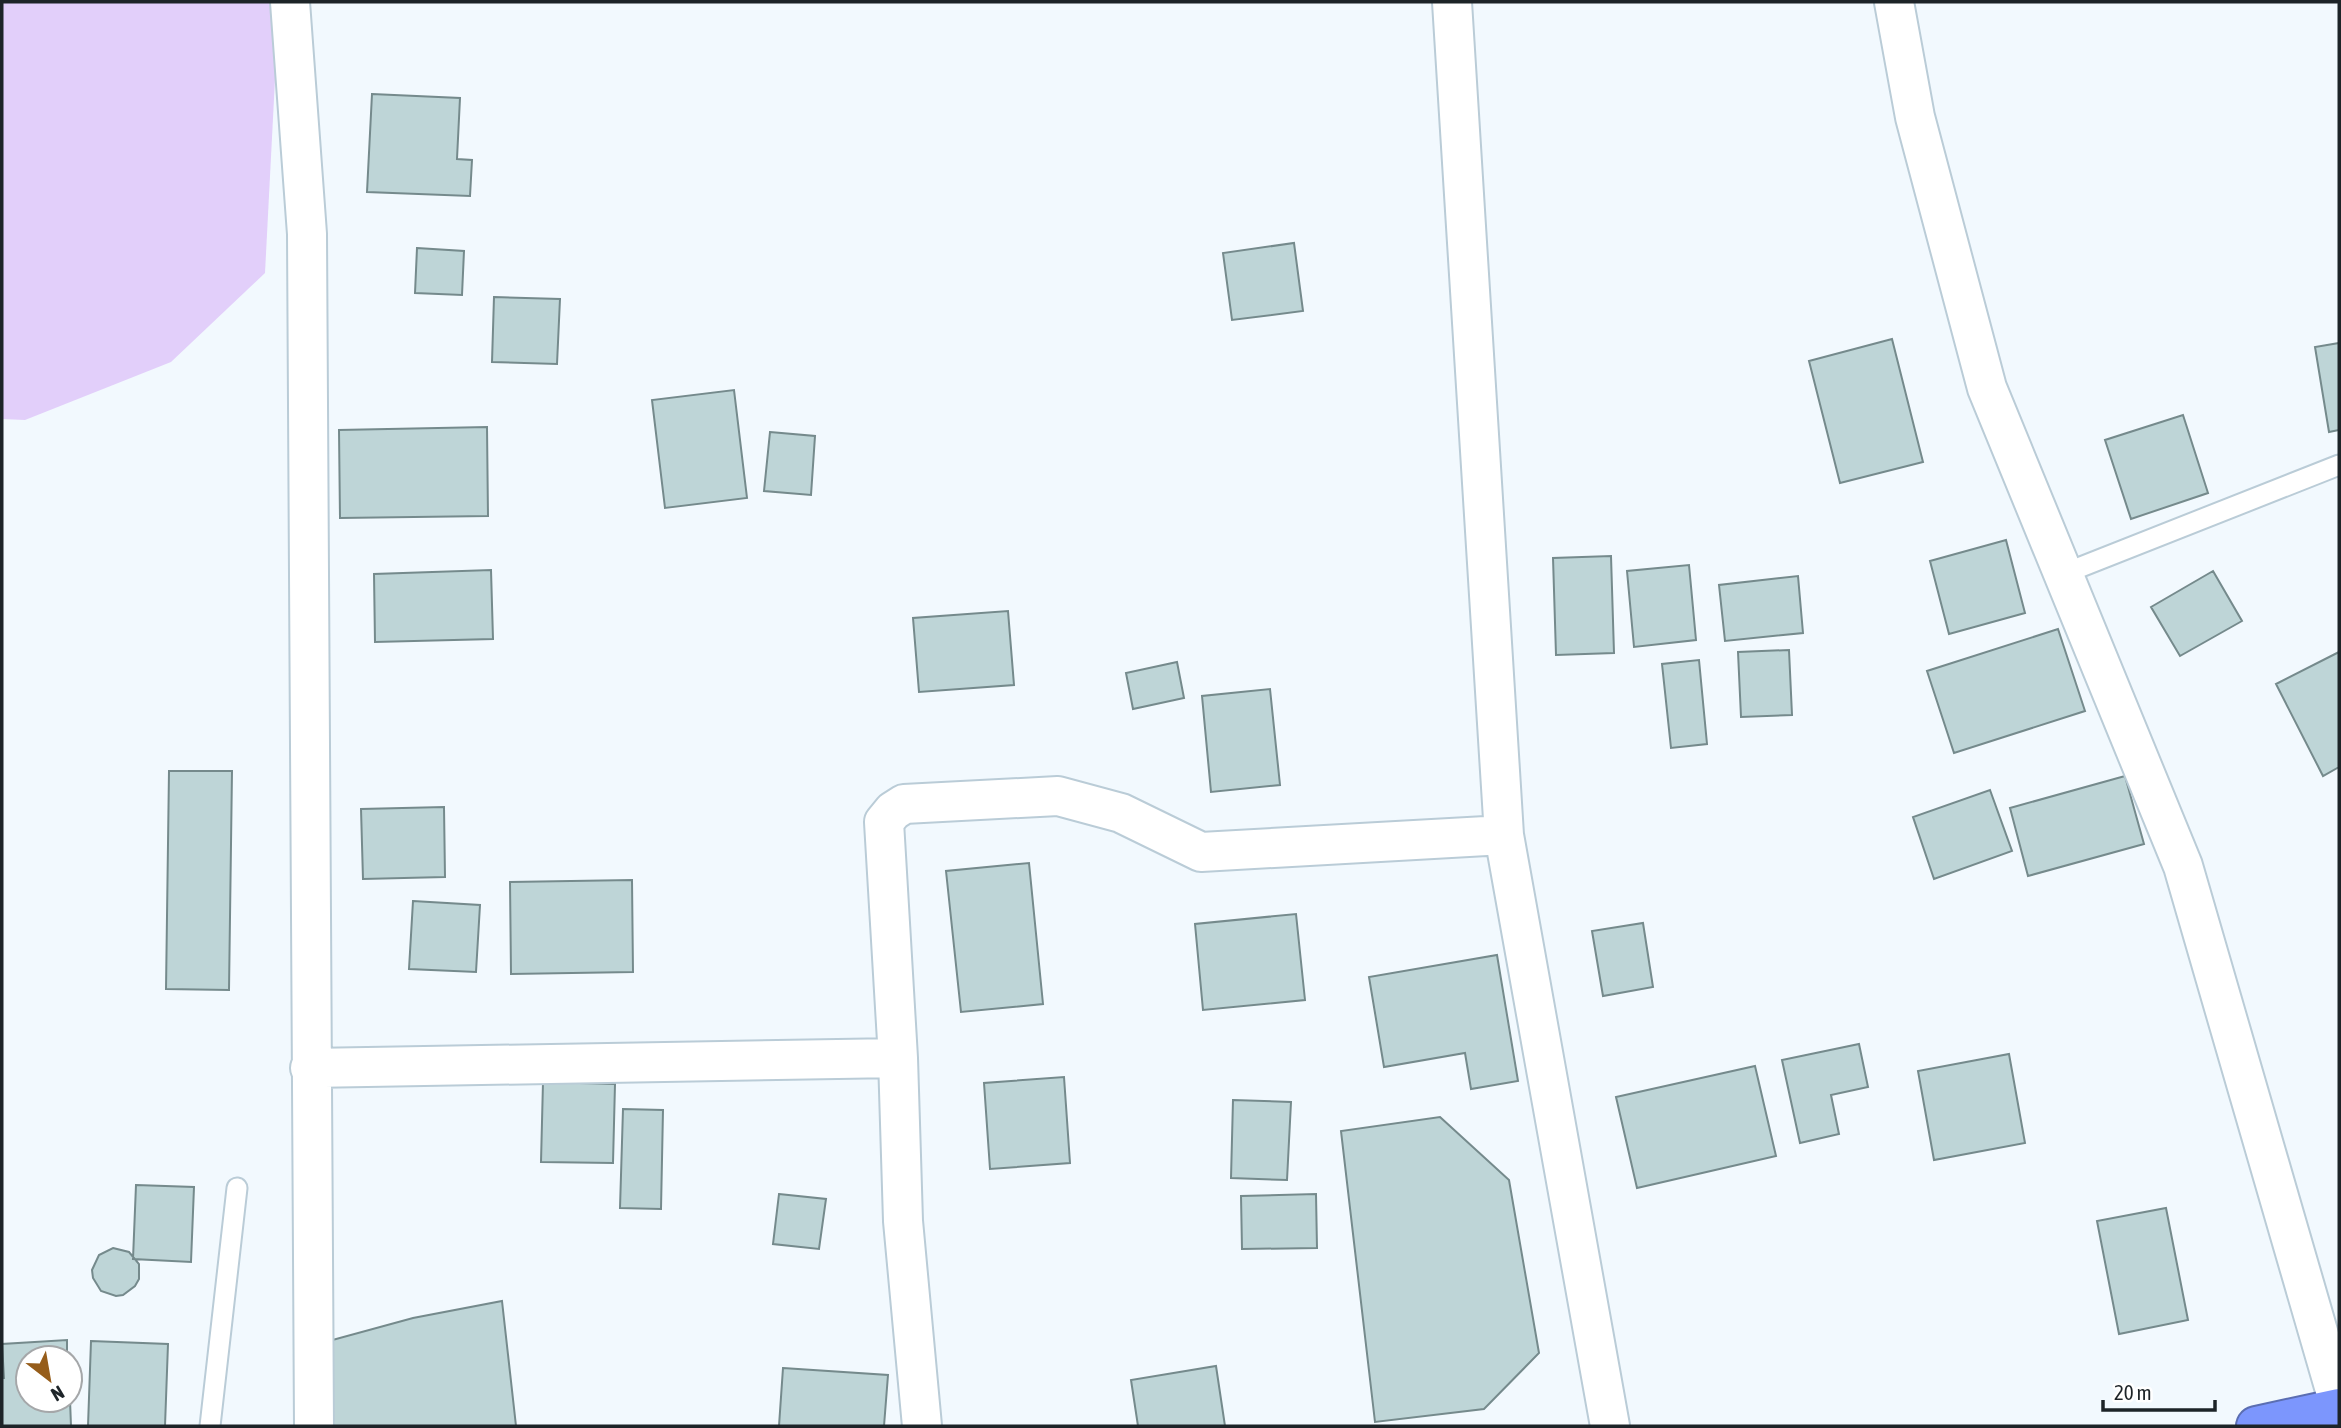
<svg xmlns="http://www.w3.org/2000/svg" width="2341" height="1428" viewBox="0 0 2341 1428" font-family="'Asap Condensed',sans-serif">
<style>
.green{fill:#e2cffa}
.building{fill:#bed5d7;stroke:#758a8c;stroke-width:2}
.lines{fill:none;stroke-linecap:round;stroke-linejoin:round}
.lane-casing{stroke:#baccd7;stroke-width:23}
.street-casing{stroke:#baccd7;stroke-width:42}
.highway-casing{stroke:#5b6eb2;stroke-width:42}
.lane{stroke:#fff;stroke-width:19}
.street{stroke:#fff;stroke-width:38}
.highway{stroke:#7c96fd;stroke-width:38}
</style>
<rect width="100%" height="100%" fill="#f2f9fe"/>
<path class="green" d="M 2,2 L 279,2 L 265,273 L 171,362 L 25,420 L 2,419 Z"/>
<path class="building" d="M 372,94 L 460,98 L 457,159 L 472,160 L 470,196 L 367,192 Z
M 1294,243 L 1303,311 L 1232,320 L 1223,253 Z
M 417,248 L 464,251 L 462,295 L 415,293 Z
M 494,297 L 560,299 L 557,364 L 492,362 Z
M 1892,339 L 1923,462 L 1840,483 L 1809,361 Z
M 2339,343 L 2339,430 L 2329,432 L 2315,347 Z
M 734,390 L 747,498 L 665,508 L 652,400 Z
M 2183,415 L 2208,493 L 2131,519 L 2105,440 Z
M 487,427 L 488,516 L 340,518 L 339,430 Z
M 770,432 L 815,436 L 811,495 L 764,491 Z
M 2006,540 L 2025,613 L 1949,634 L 1930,561 Z
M 1611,556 L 1614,653 L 1556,655 L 1553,558 Z
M 1689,565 L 1696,640 L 1634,647 L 1627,571 Z
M 491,570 L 493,639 L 375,642 L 374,574 Z
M 2213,571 L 2242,621 L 2180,656 L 2151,607 Z
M 1798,576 L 1803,633 L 1725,641 L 1719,585 Z
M 1008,611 L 1014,685 L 919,692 L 913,618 Z
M 2058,629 L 2085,711 L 1954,753 L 1927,671 Z
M 1789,650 L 1792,715 L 1741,717 L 1738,652 Z
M 2339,652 L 2339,767 L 2323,776 L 2276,684 Z
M 1699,660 L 1707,744 L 1671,748 L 1662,664 Z
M 1177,662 L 1184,698 L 1133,709 L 1126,673 Z
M 1270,689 L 1280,785 L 1211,792 L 1202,696 Z
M 169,771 L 232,771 L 229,990 L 166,989 Z
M 2125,776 L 2144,844 L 2028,876 L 2010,808 Z
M 1990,790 L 2012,851 L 1934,879 L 1913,817 Z
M 444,807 L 445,877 L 363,879 L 361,809 Z
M 1029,863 L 1043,1004 L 961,1012 L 946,871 Z
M 632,880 L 633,972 L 511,974 L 510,882 Z
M 413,901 L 480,905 L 476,972 L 409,969 Z
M 1296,914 L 1305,1000 L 1203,1010 L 1195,924 Z
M 1643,923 L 1653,987 L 1603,996 L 1592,931 Z
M 1497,955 L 1518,1081 L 1471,1089 L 1465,1053 L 1384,1067 L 1369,977 Z
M 1859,1044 L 1868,1087 L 1831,1095 L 1839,1134 L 1800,1143 L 1782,1060 Z
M 2009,1054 L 2025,1143 L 1934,1160 L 1918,1071 Z
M 1755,1066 L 1776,1156 L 1637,1188 L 1616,1097 Z
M 1064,1077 L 1070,1163 L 990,1169 L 984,1083 Z
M 543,1082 L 615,1084 L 613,1163 L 541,1162 Z
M 1233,1100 L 1291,1102 L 1287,1180 L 1231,1178 Z
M 623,1109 L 663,1110 L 661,1209 L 620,1208 Z
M 1440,1117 L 1509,1180 L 1539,1353 L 1484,1409 L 1375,1422 L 1341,1131 Z
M 136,1185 L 194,1187 L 191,1262 L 133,1259 Z
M 779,1194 L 826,1199 L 819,1249 L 773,1244 Z
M 1316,1194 L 1317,1248 L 1242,1249 L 1241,1196 Z
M 2166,1208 L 2188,1320 L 2119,1334 L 2097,1221 Z
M 113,1248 L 129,1252 L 139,1264 L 139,1279 L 135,1286 L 123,1295 L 116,1296 L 101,1291 L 93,1278 L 92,1270 L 99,1255 Z
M 502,1301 L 516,1426 L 322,1426 L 325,1342 L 413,1318 Z
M 67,1340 L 67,1358 L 28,1358 L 28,1400 L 70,1400 L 71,1426 L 2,1426 L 2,1378 L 4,1378 L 2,1344 Z
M 91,1341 L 168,1344 L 165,1426 L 88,1426 Z
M 1216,1366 L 1225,1426 L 1138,1426 L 1131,1380 Z
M 783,1368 L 888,1375 L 884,1426 L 779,1426 Z"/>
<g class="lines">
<defs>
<path id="lane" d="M 2063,574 L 2339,465
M 210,1426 L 237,1188"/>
<path id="street" d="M 290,2 L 307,234 L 314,1426
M 1452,2 L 1504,835 L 1610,1426
M 1894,2 L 1915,117 L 1987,388 L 2183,866 L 2339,1404
M 310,1068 L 898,1058
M 922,1426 L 903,1221 L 898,1058 L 884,822 L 893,811 L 904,804 L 1058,796 L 1121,813 L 1201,852 L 1504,835"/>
<path id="highway" d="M 2256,1426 L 2339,1408"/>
</defs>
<use href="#lane" class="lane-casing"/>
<use href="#street" class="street-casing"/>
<use href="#highway" class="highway-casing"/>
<use href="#lane" class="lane"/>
<use href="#street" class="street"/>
<use href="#highway" class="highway"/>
</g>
<rect width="2341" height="1428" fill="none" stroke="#1d2428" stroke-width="7"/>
<g transform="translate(49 1379) rotate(149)"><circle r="33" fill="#ffffff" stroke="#a5a7a9" stroke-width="2"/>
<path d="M0-5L12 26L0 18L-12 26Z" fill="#965d1a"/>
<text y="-10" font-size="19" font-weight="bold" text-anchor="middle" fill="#1d2428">N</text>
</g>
<path d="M2103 1400v10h112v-10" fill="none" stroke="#1d2428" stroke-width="3.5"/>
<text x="2114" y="1400" font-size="21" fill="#1d2428" stroke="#ffffff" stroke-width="5" paint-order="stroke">20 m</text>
</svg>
